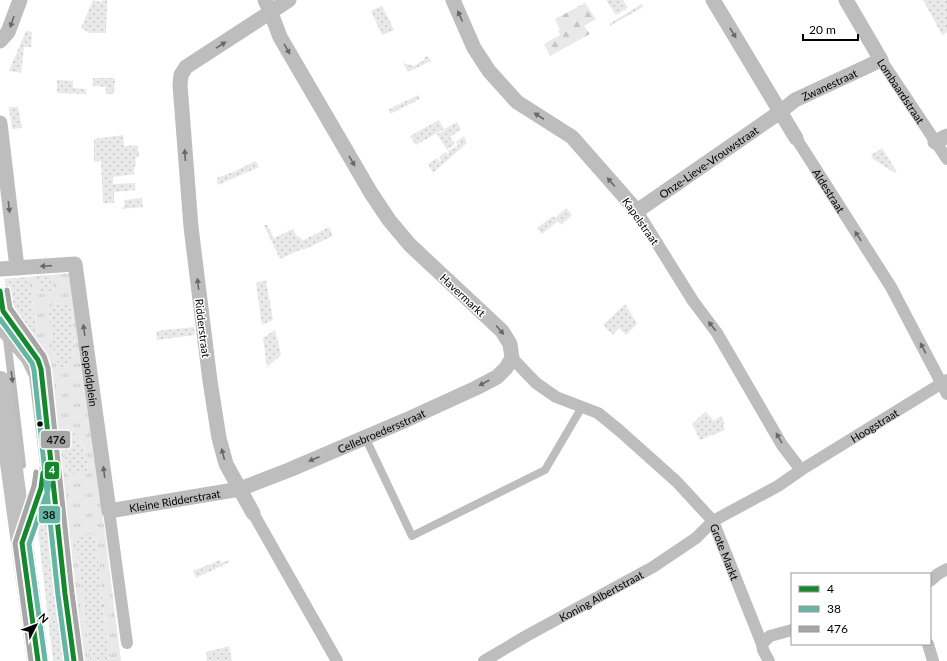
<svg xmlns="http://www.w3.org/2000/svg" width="947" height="661" viewBox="0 0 947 661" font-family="Lato,sans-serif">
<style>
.grass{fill:url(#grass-dots)}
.forest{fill:url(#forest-firs)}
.park{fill:url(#park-tufts);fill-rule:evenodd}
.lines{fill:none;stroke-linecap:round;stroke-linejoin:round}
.service{stroke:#bdbdbd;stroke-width:8}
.pedestrian{stroke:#bdbdbd;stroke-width:12}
.minor{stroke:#bdbdbd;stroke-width:15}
.secondary{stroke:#c0c0c0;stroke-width:22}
.bus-1-casing{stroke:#fff;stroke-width:8}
.bus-2-casing{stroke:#fff;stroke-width:8}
.bus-3-casing{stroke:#fff;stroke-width:8}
.bus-1{stroke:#15882e;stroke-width:5}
.bus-2{stroke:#64b6a3;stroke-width:5}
.bus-3{stroke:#a6a6a6;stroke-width:5}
.oneway{fill:#686868}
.bus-dot{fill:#000;stroke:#fff;stroke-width:1.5}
.labels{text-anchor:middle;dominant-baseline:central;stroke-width:3;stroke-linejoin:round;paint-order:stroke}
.street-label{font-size:11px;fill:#000;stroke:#fff}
.line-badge{stroke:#fff;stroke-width:1.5}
.badge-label{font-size:11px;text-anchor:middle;font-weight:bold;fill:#fff}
.pale-badge-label{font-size:11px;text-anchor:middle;font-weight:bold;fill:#111}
</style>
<defs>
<pattern id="grass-dots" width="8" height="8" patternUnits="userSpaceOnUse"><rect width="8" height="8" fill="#e9e9e9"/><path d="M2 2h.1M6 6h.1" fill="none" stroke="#c6c6c6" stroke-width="1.8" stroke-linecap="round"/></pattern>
<pattern id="forest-firs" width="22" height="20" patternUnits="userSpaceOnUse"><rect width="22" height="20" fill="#e9e9e9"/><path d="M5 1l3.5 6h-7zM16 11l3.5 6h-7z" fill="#c6c6c6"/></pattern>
<pattern id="park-tufts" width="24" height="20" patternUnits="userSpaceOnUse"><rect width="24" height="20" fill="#e9e9e9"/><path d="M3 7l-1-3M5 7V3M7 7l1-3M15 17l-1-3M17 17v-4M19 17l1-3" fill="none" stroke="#c6c6c6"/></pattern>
</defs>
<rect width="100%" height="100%" fill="#fff"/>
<path class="grass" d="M 93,0 L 101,2 L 103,0 L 107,0 L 106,33 L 90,33 L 81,28 Z
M 606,0 L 623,0 L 628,8 L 616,15 Z
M 923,0 L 947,0 L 947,32 L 942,35 Z
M 642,4 L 643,7 L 610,26 L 609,24 Z
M 382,6 L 394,30 L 382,35 L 371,11 Z
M 26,31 L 32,32 L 31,47 L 24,47 L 21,73 L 9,71 Z
M 428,56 L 431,61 L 408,72 L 403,63 L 414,66 L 424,60 L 425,57 Z
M 93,78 L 115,78 L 114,94 L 106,94 L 106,87 L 93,86 Z
M 57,80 L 73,81 L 73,88 L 86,89 L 86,94 L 57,93 Z
M 418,95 L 420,99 L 390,114 L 389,109 Z
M 9,107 L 18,107 L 22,128 L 12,129 Z
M 439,120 L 444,129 L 457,122 L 461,129 L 450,137 L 455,144 L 447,150 L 437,134 L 445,130 L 444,129 L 416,145 L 410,136 Z
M 123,135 L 124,146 L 137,145 L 138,148 L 139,157 L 135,158 L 136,166 L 134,166 L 134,174 L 113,177 L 113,184 L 135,183 L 135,190 L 114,192 L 114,203 L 103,203 L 101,161 L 94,162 L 94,139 Z
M 464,136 L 467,143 L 433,173 L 428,164 L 437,158 L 440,162 L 441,161 L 439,157 L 446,152 L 448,155 L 449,154 L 448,151 L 456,146 L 457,148 L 458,148 L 457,145 L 461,142 L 457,144 L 456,142 Z
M 882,148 L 897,172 L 895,173 L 873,159 L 871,155 Z
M 256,161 L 259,167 L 218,185 L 217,178 L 233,172 Z
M 142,198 L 143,207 L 121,209 L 125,206 L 124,200 Z
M 566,208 L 572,215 L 561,225 L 558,221 L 542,234 L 537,228 L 553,216 L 555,218 Z
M 264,225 L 267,225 L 274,238 L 293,229 L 297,237 L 299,236 L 302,241 L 329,227 L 333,236 L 303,250 L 302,249 L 280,259 Z
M 51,275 L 54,292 L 40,294 L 36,276 Z
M 28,277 L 39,342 L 35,345 L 30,342 L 11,312 L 4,279 Z
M 266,280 L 273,320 L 262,325 L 256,283 Z
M 57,303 L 65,304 L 70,307 L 72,314 L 75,349 L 67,367 L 61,368 L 54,356 L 48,310 L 50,306 Z
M 625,304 L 637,324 L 626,335 L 619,328 L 613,335 L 603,325 Z
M 194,327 L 195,335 L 157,340 L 156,331 Z
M 275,330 L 281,355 L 267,367 L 263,338 Z
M 705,412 L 706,412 L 714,421 L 721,416 L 725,424 L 723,425 L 725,430 L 700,440 L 692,424 Z
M 69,430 L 72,430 C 82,443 90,456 87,473 L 67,475 L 63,438 L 66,432 Z
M 42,497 L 48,497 L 67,661 L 53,661 L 38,531 L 39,513 Z
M 79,534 L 91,534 L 96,542 L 109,661 L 90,661 L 76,540 Z
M 220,560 L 222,563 L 229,560 L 230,562 L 196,578 L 193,571 Z
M 229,646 L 232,661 L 207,661 L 206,652 Z"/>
<path class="forest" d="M 585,3 L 596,19 L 584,26 L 590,34 L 550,56 L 544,44 L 560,35 L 558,31 L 560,30 L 555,19 Z"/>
<path class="park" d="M 72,273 L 121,661 L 109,661 L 96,542 L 91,534 L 79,534 L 76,540 L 90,661 L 80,661 L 43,366 L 39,356 L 11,312 L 4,279 ZM 51,275 L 54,292 L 40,294 L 37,277 ZM 28,277 L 39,342 L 35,345 L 30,342 L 11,312 L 4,279 ZM 57,303 L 65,304 L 70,307 L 72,314 L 75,349 L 67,367 L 61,368 L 54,356 L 48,310 L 50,306 ZM 69,430 L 72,430 C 82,442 90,455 87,472 L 67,475 L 63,438 L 66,432 Z"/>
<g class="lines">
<path class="service" d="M 0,291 L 3,311 L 38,360 L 41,369 L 65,594 L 74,661
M 0,331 L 25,360 L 33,376 L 44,465 L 41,488 L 27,529
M 7,339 L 22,465
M 365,437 L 412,536 L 545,470 L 582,407"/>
<g class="pedestrian">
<path id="s1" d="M 881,60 L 947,159"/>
<path id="s2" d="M 796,138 L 891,287 L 947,394"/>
<path d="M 637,211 L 693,301 L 717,333 L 782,445 L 801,470"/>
<path id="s3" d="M 512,358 L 536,383 L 556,397 L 598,413 L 620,431 L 677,482 L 713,521 L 762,644 L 770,636 L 792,630"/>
<path d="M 109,511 L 127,643"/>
<path d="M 253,513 L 337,661"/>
<path d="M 930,581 L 938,574 L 947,569"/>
<path d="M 762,644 L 763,650 L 769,661"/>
<path d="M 928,644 L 933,661"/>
<path id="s4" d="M 484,661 L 528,635 L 653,567 L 696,538 L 713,521 L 778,486 L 801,470 L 947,380"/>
</g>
<g class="minor">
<path id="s5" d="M 453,0 L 474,48 L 489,71 L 517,102 L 572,137 L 637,211 L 780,112 L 795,100 L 881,60 L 846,0"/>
<path d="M 713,0 L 796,138"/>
<path d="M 0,41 L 8,32 L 20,0"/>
<path d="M 0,123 L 17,268"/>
<path d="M 935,142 L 947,136"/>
<path id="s6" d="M 0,269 L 75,264 L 109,511 L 240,489 L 289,470 L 406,420 L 476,388 L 497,377 L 506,368 L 512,358 L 510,344 L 502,331 L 410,245 L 389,220 L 371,193 L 280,37 L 271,13 L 265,0"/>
<path d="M 253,513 L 226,464 L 219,438 L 210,381 L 191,227 L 180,85 L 181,75 L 186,67 L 289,0"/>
</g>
<path class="secondary" d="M 0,382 L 38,661"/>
<defs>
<path id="bus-1" d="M 0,291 L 3,311 L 38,360 L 41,369 L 65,594 L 74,661
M 38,661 L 22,543 L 41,488 L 43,473"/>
<path id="bus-2" d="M 0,319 L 32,363 L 34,370 L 58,595 L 67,661
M 45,660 L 29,544 L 48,490 L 50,474"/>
<path id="bus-3" d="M 7,290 L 10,308 L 44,356 L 48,368 L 72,593 L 81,660
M 31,661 L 15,543 L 34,486 L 36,472"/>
</defs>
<use href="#bus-1" class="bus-1-casing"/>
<use href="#bus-2" class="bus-2-casing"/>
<use href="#bus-3" class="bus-3-casing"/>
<use href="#bus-1" class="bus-1"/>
<use href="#bus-2" class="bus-2"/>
<use href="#bus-3" class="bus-3"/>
</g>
<defs><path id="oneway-solid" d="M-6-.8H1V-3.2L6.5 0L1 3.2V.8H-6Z"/></defs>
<g class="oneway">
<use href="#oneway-solid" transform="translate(460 16) rotate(-114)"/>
<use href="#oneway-solid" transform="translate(12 22) rotate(109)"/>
<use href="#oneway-solid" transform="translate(733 33) rotate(59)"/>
<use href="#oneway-solid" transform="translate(221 45) rotate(-32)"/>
<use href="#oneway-solid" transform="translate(287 49) rotate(60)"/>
<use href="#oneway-solid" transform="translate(539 116) rotate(-147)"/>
<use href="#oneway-solid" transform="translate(185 155) rotate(-94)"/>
<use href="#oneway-solid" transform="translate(352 161) rotate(60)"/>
<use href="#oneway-solid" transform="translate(611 182) rotate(-131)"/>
<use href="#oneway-solid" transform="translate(9 207) rotate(83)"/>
<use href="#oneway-solid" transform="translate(858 236) rotate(-123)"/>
<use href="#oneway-solid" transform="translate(46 266) rotate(177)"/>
<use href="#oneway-solid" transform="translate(198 284) rotate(-97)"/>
<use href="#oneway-solid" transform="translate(712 326) rotate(-128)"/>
<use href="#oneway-solid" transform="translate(84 330) rotate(-98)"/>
<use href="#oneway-solid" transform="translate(500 330) rotate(49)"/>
<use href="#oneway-solid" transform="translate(923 348) rotate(-118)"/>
<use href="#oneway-solid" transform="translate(12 377) rotate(83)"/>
<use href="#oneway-solid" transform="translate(484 383) rotate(152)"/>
<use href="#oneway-solid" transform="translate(779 438) rotate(-120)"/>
<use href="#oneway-solid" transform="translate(223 454) rotate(-104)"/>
<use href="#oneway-solid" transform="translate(314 459) rotate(157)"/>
<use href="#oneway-solid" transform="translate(104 472) rotate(-98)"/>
</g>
<circle class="bus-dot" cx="40" cy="424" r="3.5"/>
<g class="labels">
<g class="street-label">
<text stroke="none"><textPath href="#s5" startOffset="516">Zwanestraat</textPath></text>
<text stroke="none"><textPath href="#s1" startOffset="37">Lombaardstraat</textPath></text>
<text stroke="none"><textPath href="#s5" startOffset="372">Onze-Lieve-Vrouwstraat</textPath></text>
<text stroke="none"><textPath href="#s2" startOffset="62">Aldestraat</textPath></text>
<text transform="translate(641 221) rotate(55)">Kapelstraat</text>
<text transform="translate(463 295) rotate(43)">Havermarkt</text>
<text transform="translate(203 328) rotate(83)">Ridderstraat</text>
<text stroke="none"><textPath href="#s6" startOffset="188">Leopoldplein</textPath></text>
<text stroke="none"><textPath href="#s4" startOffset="457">Hoogstraat</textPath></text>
<text stroke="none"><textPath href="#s6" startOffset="610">Cellebroedersstraat</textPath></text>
<text stroke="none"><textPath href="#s6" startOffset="391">Kleine Ridderstraat</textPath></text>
<text stroke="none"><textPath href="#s3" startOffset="295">Grote Markt</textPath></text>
<text stroke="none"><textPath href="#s4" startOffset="134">Koning Albertstraat</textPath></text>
</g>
</g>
<g class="line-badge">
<rect x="40" y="430" width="31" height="19" rx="4" fill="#a6a6a6"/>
<rect x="44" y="461" width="16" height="19" rx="4" fill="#15882e"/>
<rect x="38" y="505" width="23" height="19" rx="4" fill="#64b6a3"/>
</g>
<g class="badge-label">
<text x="52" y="474">4</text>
</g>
<g class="pale-badge-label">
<text x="56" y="444">476</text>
<text x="49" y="519">38</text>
</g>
<rect x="791" y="573" width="140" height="72" fill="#ffffff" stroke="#999999"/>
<rect x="799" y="586" width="20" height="6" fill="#15882e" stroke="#999999"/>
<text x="827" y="593" font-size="12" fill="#000000">4</text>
<rect x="799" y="606" width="20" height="6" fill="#64b6a3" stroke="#999999"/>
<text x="827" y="613" font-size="12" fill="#000000">38</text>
<rect x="799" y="626" width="20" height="6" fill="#a6a6a6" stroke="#999999"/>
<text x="827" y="633" font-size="12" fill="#000000">476</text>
<g transform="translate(36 625) rotate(48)" stroke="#ffffff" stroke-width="3" paint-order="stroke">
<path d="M0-3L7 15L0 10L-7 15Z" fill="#000000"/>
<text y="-6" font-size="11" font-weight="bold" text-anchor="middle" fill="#000000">N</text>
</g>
<path d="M803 34v6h55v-6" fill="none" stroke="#000000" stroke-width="2"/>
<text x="809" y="34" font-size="12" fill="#000000" stroke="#ffffff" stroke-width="3" paint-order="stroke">20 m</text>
</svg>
